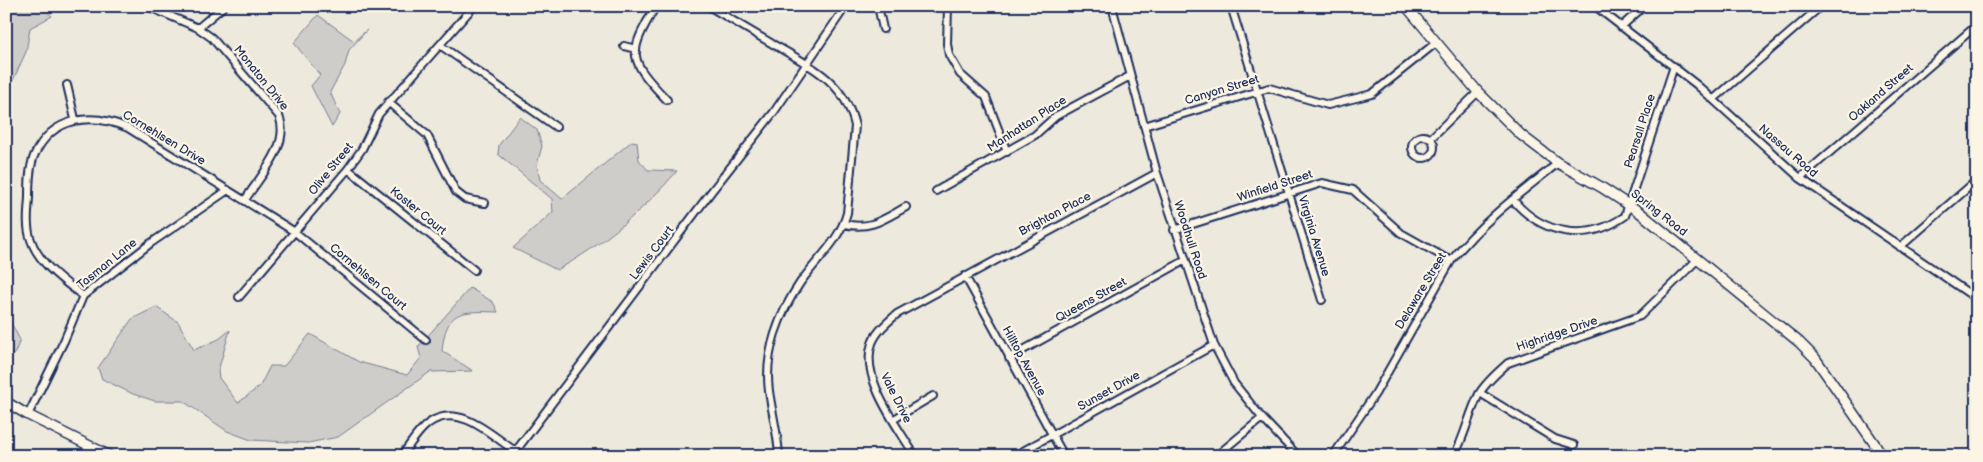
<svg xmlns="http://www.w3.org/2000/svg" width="1983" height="462" viewBox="0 0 1983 462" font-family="'Balsamiq Sans',sans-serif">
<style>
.green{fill:#cfcdca;stroke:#757e94}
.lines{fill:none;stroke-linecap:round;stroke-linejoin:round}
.street-casing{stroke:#1b2f5e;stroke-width:10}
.secondary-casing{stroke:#1b2f5e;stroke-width:12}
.street{stroke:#fcf5e5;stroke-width:6}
.secondary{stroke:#fcf5e5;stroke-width:9}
.labels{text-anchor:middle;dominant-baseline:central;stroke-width:4.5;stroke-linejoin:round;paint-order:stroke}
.street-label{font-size:12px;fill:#1b2f5e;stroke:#fcf5e5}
</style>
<rect width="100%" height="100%" fill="#eee9dd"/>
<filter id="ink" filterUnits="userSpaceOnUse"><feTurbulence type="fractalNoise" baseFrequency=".02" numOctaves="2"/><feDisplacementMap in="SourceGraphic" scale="10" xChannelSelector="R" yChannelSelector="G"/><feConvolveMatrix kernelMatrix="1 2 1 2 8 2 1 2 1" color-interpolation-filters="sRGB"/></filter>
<g filter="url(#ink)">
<path class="green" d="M 6,6 L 41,6 L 52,16 L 30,28 L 26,52 L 10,87 L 7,107 Z
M 318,15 L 354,41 L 367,30 L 349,50 L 345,65 L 330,92 L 340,114 L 332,127 L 311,86 L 320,75 L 294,43 Z
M 520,117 L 537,130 L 542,146 L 537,165 L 540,180 L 562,199 L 632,141 L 637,142 L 639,160 L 648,170 L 677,171 C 644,210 601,246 557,270 L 513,248 L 553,212 L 552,199 L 498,154 L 499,145 Z
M 470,288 L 493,302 L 498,312 C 461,311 446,309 442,351 L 473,371 L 430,372 L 338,437 L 308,443 L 251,440 L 227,431 L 183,401 L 155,401 L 133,394 L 102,379 L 98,368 L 132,319 L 156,307 L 178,322 L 194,350 L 219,339 L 230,330 L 218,371 L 219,378 L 238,403 L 260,386 L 270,366 L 284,366 L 310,334 L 359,362 L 407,375 L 421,358 L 418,347 Z
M 6,313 L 20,340 L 14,355 L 6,351 Z"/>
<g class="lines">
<defs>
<path id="street" d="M 147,6 L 198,28 L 212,38 L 279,116 C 291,145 260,176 245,200
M 656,6 C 627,55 628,59 667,100
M 708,6 C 729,18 750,31 771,43 C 807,64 845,80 855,126 L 847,213 C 839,242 817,259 800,283 C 779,314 764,353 769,391 C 772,413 778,434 779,456
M 878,6 L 883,29
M 948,6 L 947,44 L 949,55 L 960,74 L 986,97 L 1007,152
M 1112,6 L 1157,173 L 1214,345 L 1234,383 L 1262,418 L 1298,456
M 1231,6 L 1322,300
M 1595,6 L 1697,85 L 1800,178 L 1977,299
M 1621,27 L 1644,6
M 198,28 L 224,6
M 440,45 L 556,127
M 624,46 L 636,49
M 67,85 L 75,119
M 1714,99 L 1821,6
M 388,102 L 427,135 L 456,192 L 465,199 L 485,203
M 1144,126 L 1269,88 L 1328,105 L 1372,94 L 1437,42
M1412 147a11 11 0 1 1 22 0a11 11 0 1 1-22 0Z
M 1430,139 L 1478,92
M 348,169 L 474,270
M 1800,178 L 1977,25
M 936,191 L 1035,135 L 1056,116 L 1130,76
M 1513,200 C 1543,235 1587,243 1625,216 L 1674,66
M 844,224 C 871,230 882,220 906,207
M 1174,230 L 1322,183 L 1353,190 L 1401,233 L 1451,261
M 1900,247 L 1977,180
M 965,276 L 1064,456
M 83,296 C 64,281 39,264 31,240 C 26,227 28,212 29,198 C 29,185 29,169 34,156 C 52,116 92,112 128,128 L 295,232 L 426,340
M 239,297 L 348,169 L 362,149 L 379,114 L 474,6
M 1009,358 L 1184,261
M 1480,393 L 1555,439 L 1574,445
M 28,415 L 64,341 L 83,296 L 151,243 L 228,190
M 894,419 L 933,396
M 401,456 C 410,446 417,431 429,423 C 459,402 491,435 515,451
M 512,456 L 711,192 L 774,112 L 846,6
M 915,456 C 898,427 862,381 871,347 C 874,333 887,323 897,314 L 1157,173
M 1014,456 L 1214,345
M 1216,456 L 1262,418
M 1333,456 L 1375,394 L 1451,261 C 1480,223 1520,193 1558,163
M 1454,456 C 1465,436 1469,414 1479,394 C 1486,382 1498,372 1508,363 L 1640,316 L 1698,259"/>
<path id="secondary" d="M 1406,6 L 1478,92 L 1521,135 L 1558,163 L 1601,187 L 1638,211 L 1799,342 L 1815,358 L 1883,456
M 6,402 L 28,415 L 110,456"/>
</defs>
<use href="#street" class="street-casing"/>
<use href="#secondary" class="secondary-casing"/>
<use href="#street" class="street"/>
<use href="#secondary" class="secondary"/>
</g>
</g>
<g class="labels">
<g class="street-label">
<text transform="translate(261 78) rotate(51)">Monaton Drive</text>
<text transform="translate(1222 90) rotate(-17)">Canyon Street</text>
<text transform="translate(1881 93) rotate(-41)">Oakland Street</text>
<text transform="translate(1027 124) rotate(-33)">Manhattan Place</text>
<text transform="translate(1640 131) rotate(-72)">Pearsall Place</text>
<text transform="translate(164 138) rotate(31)">Cornehlsen Drive</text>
<text transform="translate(1788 151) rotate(41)">Nassau Road</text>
<text transform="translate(331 169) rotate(-51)">Olive Street</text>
<text transform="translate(1275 186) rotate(-18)">Winfield Street</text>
<text transform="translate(418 211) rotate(39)">Koster Court</text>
<text transform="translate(1659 213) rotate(38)">Spring Road</text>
<text transform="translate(1055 214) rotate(-28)">Brighton Place</text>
<text transform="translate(1314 236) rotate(73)">Virginia Avenue</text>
<text transform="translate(1190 240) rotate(72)">Woodhull Road</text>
<text transform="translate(652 253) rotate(-53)">Lewis Court</text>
<text transform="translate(107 264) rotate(-39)">Tasman Lane</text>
<text transform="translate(368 277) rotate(40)">Cornehlsen Court</text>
<text transform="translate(1421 291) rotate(-59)">Delaware Street</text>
<text transform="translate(1091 300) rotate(-29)">Queens Street</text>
<text transform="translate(1557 334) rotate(-19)">Highridge Drive</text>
<text transform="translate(1024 361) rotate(61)">Hilltop Avenue</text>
<text transform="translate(1109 391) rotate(-29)">Sunset Drive</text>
<text transform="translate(896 398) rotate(63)">Vale Drive</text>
</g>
</g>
<rect width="1983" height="462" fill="none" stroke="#fcf5e5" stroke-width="25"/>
<rect x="12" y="12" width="1958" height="437" fill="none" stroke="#1b2f5e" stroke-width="2" filter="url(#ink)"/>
</svg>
